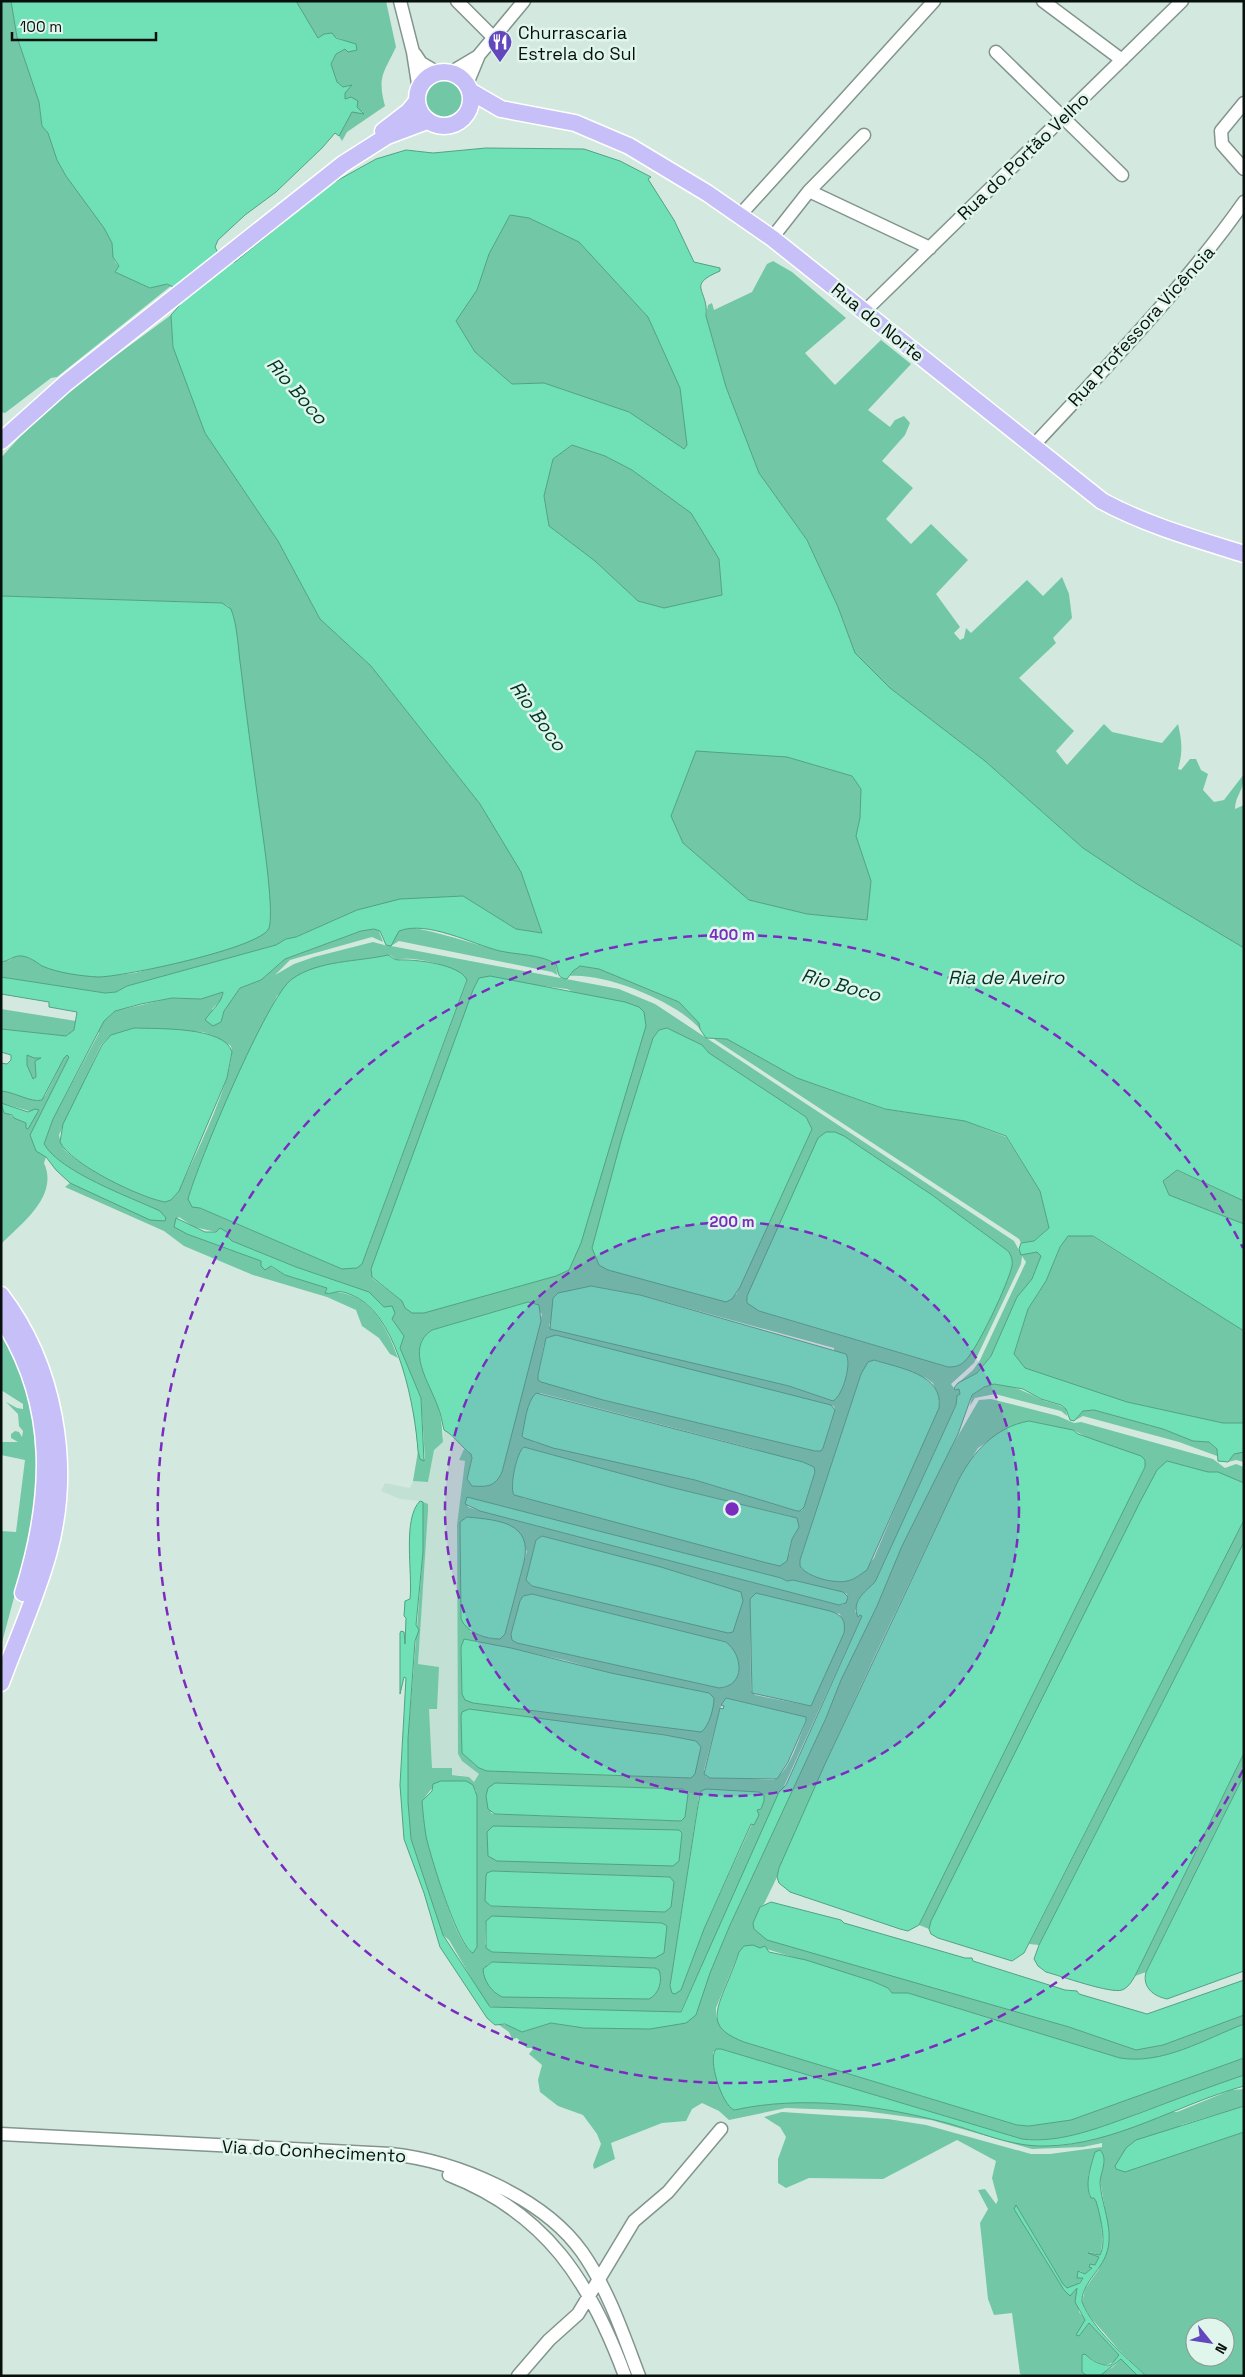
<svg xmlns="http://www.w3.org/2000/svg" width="1245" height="2377" viewBox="0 0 1245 2377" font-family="'Space Grotesk',sans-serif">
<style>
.built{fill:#c2e0d3}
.green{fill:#71c7a6;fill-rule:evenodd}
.water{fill:#70e0b7;stroke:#51a284;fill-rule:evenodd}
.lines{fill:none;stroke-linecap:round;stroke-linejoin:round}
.minor-casing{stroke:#81958c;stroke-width:15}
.major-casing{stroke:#fff;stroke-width:19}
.minor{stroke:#fff;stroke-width:12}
.major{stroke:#c7bff8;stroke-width:16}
.ring{fill:none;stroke:#7b2cbf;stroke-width:2.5;stroke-dasharray:9 6}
.labels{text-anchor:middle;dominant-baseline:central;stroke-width:5;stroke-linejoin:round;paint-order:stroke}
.poi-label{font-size:18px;fill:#08100d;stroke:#e0f6ec;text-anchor:start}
.street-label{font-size:18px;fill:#08100d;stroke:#e0f6ec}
.water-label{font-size:19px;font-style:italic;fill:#003525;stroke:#e0f6ec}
.centre{fill:#7b2cbf;stroke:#e0f6ec;stroke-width:2.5}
.ring-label{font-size:15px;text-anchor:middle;font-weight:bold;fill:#7b2cbf;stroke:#e0f6ec;stroke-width:5;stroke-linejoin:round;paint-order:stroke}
</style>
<rect width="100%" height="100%" fill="#d3e9df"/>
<path class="built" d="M 444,1430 L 455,1437 L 464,1449 L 459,1460 L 466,1461 L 457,1525 L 458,1754 L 462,1761 L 480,1774 L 474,1782 L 460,1775 L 452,1775 L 432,1769 L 429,1709 L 437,1708 L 438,1667 L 418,1665 L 427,1504 L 420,1501 L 400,1499 L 381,1491 L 385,1483 L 410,1488 L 413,1481 L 428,1482 L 434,1449 L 443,1442 Z"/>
<path class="green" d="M 1,1 L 11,1 L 17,37 L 39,102 L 42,126 L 48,133 L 57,160 L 66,176 L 104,228 L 112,243 L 115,262 L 119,266 L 115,272 L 150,288 L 159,284 L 172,285 L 57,377 L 51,378 L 5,413 L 1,412 Z
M 296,1 L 386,1 L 396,47 C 384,73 377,76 385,106 L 347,132 L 342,141 L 339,136 L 352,112 L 363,112 L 345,99 L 344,93 L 351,86 L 343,87 L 337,82 L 331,64 L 336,54 L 345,49 L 349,51 L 357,50 C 349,39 340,40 329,34 L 318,38 Z
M425 99a21 21 0 1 1 42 0a21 21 0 1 1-42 0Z
M 510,215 L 529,218 L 579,242 L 648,317 L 680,388 L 687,445 L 684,449 L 629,412 L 544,383 L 512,384 L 475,352 L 456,321 L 477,290 L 489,254 Z
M 773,261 L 792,272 L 846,318 L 805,353 L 835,385 L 881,340 L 911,364 L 868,410 L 890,427 L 895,420 L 904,416 L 910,423 L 905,435 L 882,461 L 913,488 L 886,519 L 911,544 L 931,524 L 968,560 L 936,594 L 960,627 L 954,633 L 960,640 L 964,638 L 966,628 L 971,633 L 1027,580 L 1043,596 L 1062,577 L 1069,594 L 1072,618 L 1053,638 L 1056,643 L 1019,678 L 1074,731 L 1056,751 L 1067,765 L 1104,724 L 1112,732 L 1162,743 L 1178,724 C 1182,741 1183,752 1178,769 L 1181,770 L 1190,759 L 1196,759 L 1201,770 L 1208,774 L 1203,790 L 1214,802 L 1224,800 L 1244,774 C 1244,792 1236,793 1235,809 L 1244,805 L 1244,948 L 1137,884 L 1083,848 L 985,761 L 890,688 L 855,653 L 838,607 L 807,540 L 759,473 L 726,387 L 706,316 L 708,305 L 712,303 L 714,310 L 752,292 L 767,264 Z
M 171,315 L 173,347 L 205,433 L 278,541 L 320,619 L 371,666 L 480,804 L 521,871 L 542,933 L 516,929 L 463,896 L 357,910 L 296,937 L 286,939 L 276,945 L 127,986 L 116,992 L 105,993 L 1,977 L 1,962 L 10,960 L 15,956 L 24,956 L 54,969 L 108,976 L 135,973 L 237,946 L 269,900 L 233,615 L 228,606 L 221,603 L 1,596 L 1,458 C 49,401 112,359 171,315 Z
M 572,445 L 605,456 L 632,470 L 691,513 L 719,559 L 722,596 L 664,608 L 638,601 L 595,561 L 549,526 L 544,496 L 553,459 Z
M 696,750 L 787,757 L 852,776 L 861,789 L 860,818 L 856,836 L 871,881 L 867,920 L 807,914 L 748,900 L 683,843 L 671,816 Z
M 409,927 C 440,932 469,943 499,950 C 518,955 540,954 556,964 L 557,975 L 552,972 L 399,941 L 391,946 L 619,989 L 655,1004 L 1014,1241 L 1020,1252 L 1037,1252 L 1041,1256 L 1032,1279 L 1017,1297 L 991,1356 L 977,1373 L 958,1383 L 973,1370 L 980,1360 L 1026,1262 L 1022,1256 L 1021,1264 L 974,1363 L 951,1384 L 955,1390 L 959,1388 L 960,1394 L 956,1405 L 875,1582 L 858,1600 L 855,1612 L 862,1616 L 680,2013 L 493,2007 L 487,2005 L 449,1940 L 443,1935 L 411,1839 L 408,1821 L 408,1739 L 423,1552 L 423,1502 L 428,1504 L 428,1510 L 418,1664 L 439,1667 L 437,1709 L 429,1709 L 432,1768 L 452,1768 L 452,1775 L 469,1777 L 474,1782 L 479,1774 L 462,1761 L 458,1754 L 457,1525 L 465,1461 L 459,1460 L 464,1449 L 471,1454 L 472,1458 L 467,1479 L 502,1472 L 542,1314 L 528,1302 L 432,1330 C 404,1348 431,1384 438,1407 C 442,1419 442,1430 443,1442 L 434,1450 L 428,1482 L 413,1481 L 418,1451 L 420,1459 L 425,1459 L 421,1398 L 400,1348 L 404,1336 L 396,1328 L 388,1308 L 384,1307 L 369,1292 L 296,1267 L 232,1241 L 220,1229 L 216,1232 L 194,1227 L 179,1217 L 175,1220 L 187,1234 L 261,1261 L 285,1275 L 327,1288 L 325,1292 C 368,1289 385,1323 398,1358 L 390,1354 L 379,1338 L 362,1326 L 356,1310 L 327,1297 L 253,1275 L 184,1246 L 164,1231 L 65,1187 L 70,1183 L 160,1211 C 130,1197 60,1172 44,1144 L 53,1119 L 99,1033 L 98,1030 L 104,1021 L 115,1011 L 172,998 L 201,999 L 223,992 L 221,1000 L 212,1009 L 221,1022 L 224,1011 L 240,988 L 261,980 L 285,959 L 361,931 L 374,929 L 379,931 L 383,942 L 372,937 L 290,960 L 275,975 L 294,964 L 314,957 L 373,942 L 388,946 L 399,931 ZM 390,955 L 397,960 C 411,955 461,966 467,981 L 362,1264 L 342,1269 L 195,1206 L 190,1191 L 202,1159 L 254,1043 L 277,996 L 307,971 L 331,964 ZM 479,978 L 567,989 L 574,992 L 405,1308 L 402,1301 L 372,1278 L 473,990 ZM 134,1028 L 203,1032 L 214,1036 L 231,1046 C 238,1071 191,1164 179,1191 L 171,1200 L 165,1202 C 142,1198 79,1167 64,1149 C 61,1145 60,1140 59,1135 L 101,1045 L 111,1035 ZM 667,1028 L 702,1045 L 709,1053 L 806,1117 L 812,1129 L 736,1295 L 622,1137 L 653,1038 L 659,1030 ZM 844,1136 L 932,1195 L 1008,1251 L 1012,1263 L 1008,1278 L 975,1346 L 948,1367 L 759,1311 ZM 591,1286 L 640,1295 L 834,1348 L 833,1401 L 789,1386 L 549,1326 L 553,1313 ZM 544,1345 L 834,1406 L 835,1410 L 823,1448 L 821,1451 L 815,1451 L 603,1400 L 538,1375 ZM 875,1360 L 926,1378 L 933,1383 L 940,1402 L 874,1558 L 861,1574 L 851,1580 L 800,1560 L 861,1374 ZM 540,1393 L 755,1449 L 815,1472 L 804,1507 L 801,1511 L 797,1511 L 695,1480 L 534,1442 ZM 524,1447 L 670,1487 L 790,1516 L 797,1519 L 799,1527 L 792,1539 L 789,1555 L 523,1498 C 519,1481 511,1462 524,1447 ZM 467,1498 L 781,1578 L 787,1581 L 793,1580 L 847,1594 L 843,1605 L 839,1605 L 480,1511 L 468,1507 ZM 467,1517 L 499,1523 L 527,1551 L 505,1634 L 500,1639 L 493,1639 L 471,1632 L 461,1619 L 460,1522 ZM 542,1536 L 701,1579 L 730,1633 L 532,1586 L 526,1580 L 536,1540 ZM 756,1593 L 840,1614 L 844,1633 L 811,1706 L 755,1695 L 751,1690 L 750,1599 ZM 532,1594 L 726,1642 L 726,1687 L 719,1688 L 517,1643 L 511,1634 L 520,1601 L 523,1596 ZM 465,1639 L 564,1660 L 714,1703 L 706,1727 L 614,1721 L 473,1703 L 462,1694 L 461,1647 ZM 726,1698 L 806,1717 L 806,1722 C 798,1740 791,1769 774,1780 L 707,1777 L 704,1770 L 720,1708 ZM 469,1709 L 665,1735 L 696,1741 L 479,1768 L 462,1753 ZM 495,1783 L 683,1789 L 688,1794 L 681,1821 L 495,1814 L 491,1813 ZM 433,1787 L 476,1790 L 476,1937 L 471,1952 C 450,1934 424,1831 422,1801 ZM 699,1796 L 761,1809 L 757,1810 L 758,1815 L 754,1824 L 752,1824 L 704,1929 L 681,1990 L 670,1986 ZM 682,1833 L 679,1861 L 490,1858 ZM 492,1871 L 670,1877 L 672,1879 L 665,1912 L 491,1906 L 489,1905 ZM 486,1921 L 655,1958 L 492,1952 L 485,1944 ZM 492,1962 L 655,1968 L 502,1997 C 487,1989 488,1980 487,1965 Z
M 580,966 L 599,969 L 679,1002 L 700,1023 L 700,1029 C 677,1002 606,973 570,976 L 573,971 Z
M 1,1009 L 76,1021 L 74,1030 L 66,1036 L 1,1029 Z
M 714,1039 L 727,1039 L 797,1078 L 884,1109 L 965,1121 L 1006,1137 L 1040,1191 L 1049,1228 L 1034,1241 L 1021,1243 L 1019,1239 Z
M 26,1055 L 41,1058 L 35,1061 L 36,1077 L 33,1080 L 27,1065 Z
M 67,1055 L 69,1057 L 36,1151 L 46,1157 L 44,1163 C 59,1196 22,1223 1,1244 L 1,1108 L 14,1118 L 26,1123 L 33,1112 L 1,1103 L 1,1091 L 15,1092 L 37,1101 L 45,1096 L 64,1058 Z
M 1176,1170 L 1244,1201 L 1244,1224 L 1169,1195 L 1163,1181 Z
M 1068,1236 L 1092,1236 L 1244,1331 L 1244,1423 L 1223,1423 L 1127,1402 L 1025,1368 L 1014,1354 L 1028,1309 L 1046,1281 L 1060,1247 Z
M 1,1328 L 31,1395 L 38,1442 L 34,1523 L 1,1646 L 1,1531 L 16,1532 L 25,1460 L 1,1455 L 1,1442 L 18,1442 L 11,1438 L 11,1434 L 15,1431 L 19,1432 L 22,1437 L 23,1431 L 19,1426 L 18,1414 L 6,1402 L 17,1408 L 23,1409 L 23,1404 L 1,1390 Z
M 994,1384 C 1014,1386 1022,1390 1040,1399 C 1048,1403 1058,1403 1066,1409 L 1067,1416 L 1061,1411 L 995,1394 L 975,1398 L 970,1406 L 972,1395 L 984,1387 Z
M 991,1399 L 1058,1416 L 1074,1423 L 1081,1422 L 1213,1459 L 1225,1468 L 1236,1464 L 1244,1467 L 1244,1483 L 1167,1461 L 929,1929 L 919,1925 L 1145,1467 L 1073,1430 L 1029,1421 L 1009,1427 L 978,1448 L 958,1481 L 878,1649 L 825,1764 L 777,1877 L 764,1904 L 760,1907 L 754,1923 L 754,1929 L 768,1940 L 773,1940 L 1069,2027 L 1136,2050 L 1163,2045 L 1244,2015 L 1244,2024 C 1205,2039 1163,2065 1120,2058 L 908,1993 L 892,1993 L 888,1988 L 872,1981 L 763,1948 L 739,1952 L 716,2008 L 716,2017 L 744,2042 L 1017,2125 L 1029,2126 L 1071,2120 L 1244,2058 L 1244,2075 C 1211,2087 1179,2098 1147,2110 C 1108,2125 1064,2144 1022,2139 L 721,2049 L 713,2052 L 713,2057 L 734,2110 C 801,2095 877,2104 943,2122 C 977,2131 1010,2146 1046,2146 C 1091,2146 1127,2127 1169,2112 L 1177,2112 L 1231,2090 L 1244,2089 L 1244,2106 L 1181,2125 L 1125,2172 L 1244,2132 L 1244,2376 L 1146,2376 L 1118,2349 L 1091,2318 L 1082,2303 L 1085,2289 L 1099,2269 L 1109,2232 L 1100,2180 L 1104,2161 L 1093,2158 L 1088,2176 L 1089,2195 C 1090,2197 1093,2197 1095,2199 C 1102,2204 1104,2247 1100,2255 L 1089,2252 L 1099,2257 L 1095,2265 L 1085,2274 L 1080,2271 L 1082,2280 L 1077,2285 L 1067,2288 L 1063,2284 L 1016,2205 L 1021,2220 L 1064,2290 L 1073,2293 L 1077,2288 L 1079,2312 L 1086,2320 L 1079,2336 L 1089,2323 L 1119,2355 L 1119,2358 C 1106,2369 1101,2364 1088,2357 L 1082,2365 L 1086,2375 L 1092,2376 L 1025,2376 L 1020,2374 L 1012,2313 L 994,2315 L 988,2299 L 980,2223 L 988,2209 L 978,2190 L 985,2189 L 996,2204 L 998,2200 L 992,2178 L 996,2161 L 957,2140 L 883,2179 L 809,2178 L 786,2188 L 778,2183 L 778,2159 L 786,2137 L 780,2127 L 764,2117 L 782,2112 L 888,2119 L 926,2125 L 1031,2154 L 1050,2154 L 1102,2147 L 1102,2143 L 1083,2147 L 1032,2149 L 931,2120 L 864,2111 L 786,2108 L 729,2120 L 719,2111 L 702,2103 L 692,2109 L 686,2121 L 662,2123 L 611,2143 L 615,2159 L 594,2169 L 593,2165 L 601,2144 L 597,2134 L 583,2115 L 558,2106 L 540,2092 L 538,2080 L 542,2065 L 529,2054 L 534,2048 L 527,2048 L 517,2038 L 512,2039 L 509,2032 L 499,2025 L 509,2025 L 522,2032 L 551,2023 L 584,2028 L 696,2015 L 710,1973 L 730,1925 L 826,1718 L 841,1680 L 877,1606 L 902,1546 L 945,1458 L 976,1405 L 979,1400 ZM 1195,2327 L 1225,2327 L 1225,2357 L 1195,2357 Z
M 1094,1410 L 1163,1429 L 1193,1441 L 1209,1442 L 1217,1449 L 1217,1456 L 1179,1442 L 1083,1416 L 1074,1421 L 1083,1411 Z
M 1240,1452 L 1244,1452 L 1244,1462 L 1236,1460 L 1228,1462 L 1234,1454 Z
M 1244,1520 L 1244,1542 L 1039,1945 L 1029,1944 Z
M 1244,1753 L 1244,1775 L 1146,1972 L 1135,1976 Z
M 1121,2359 L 1138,2376 L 1097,2376 L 1113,2367 Z"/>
<path class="water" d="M 11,1 L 296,1 L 318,38 L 324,34 L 332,33 L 336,38 L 356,44 L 357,50 L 348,52 L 345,49 L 336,54 L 331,64 L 337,82 L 343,87 L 352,85 L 345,93 L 345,99 L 351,97 L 358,101 L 357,107 L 364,114 L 352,112 L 339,136 L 335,133 L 322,148 L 276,192 L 245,215 L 218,240 L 215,247 L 219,255 L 228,263 L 235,262 L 331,184 L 376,159 L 406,150 L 433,153 L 486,148 L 584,149 L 620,161 L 651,177 L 648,179 L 674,220 L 694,262 L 720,268 L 720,271 C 685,286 709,289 706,316 L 726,387 L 759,473 L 807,540 L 838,607 L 855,653 L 890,688 L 985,761 L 1083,848 L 1137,884 L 1244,948 L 1244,1201 L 1177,1170 L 1163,1181 L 1169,1195 L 1244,1224 L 1244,1331 L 1093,1236 L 1068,1236 L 1060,1247 L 1046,1281 L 1028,1309 L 1014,1354 L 1025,1368 L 1127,1402 L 1223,1423 L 1244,1423 L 1244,1452 L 1234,1454 L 1228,1462 L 1218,1461 L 1217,1449 L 1209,1442 L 1193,1441 L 1163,1429 L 1094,1410 L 1083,1411 L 1074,1421 L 1070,1420 L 1066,1409 L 1061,1405 L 1041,1399 L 1023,1389 L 994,1384 L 984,1387 L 972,1395 L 958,1434 L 902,1546 L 877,1606 L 841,1680 L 826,1718 L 730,1925 L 710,1973 L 696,2015 L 686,2023 L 650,2029 L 584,2028 L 551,2023 L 522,2032 L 505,2024 L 495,2025 L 487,2018 L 440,1947 L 424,1893 L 404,1839 L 400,1785 L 406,1678 L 404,1677 L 400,1694 L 400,1633 L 401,1631 L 404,1632 L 405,1644 L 406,1618 L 404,1616 L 405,1601 L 410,1599 C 413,1573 402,1519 420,1501 L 423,1502 L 423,1552 L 416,1625 L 419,1630 L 415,1641 L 408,1739 L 408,1802 L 411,1839 L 443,1935 L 490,2007 L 681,2012 L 779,1792 L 786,1785 L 862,1616 L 860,1615 L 858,1617 C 851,1601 865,1592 875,1582 L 956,1405 L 957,1396 L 960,1394 L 959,1389 L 955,1390 L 954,1388 L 958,1383 L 977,1373 L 991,1356 L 1017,1297 L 1032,1279 L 1041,1256 L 1037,1252 L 1021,1255 L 1019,1249 L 1021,1243 L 1034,1241 L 1049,1228 L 1040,1191 L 1006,1136 L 965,1121 L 885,1109 L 797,1078 L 727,1039 L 706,1038 L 700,1029 L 699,1023 L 679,1002 L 599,969 L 580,966 L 573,971 L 567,979 C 556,978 559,972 556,964 C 540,954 518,955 500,951 C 472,944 427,920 399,931 L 391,946 L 386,945 L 380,931 L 374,929 L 361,931 L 285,959 L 261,980 L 240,988 L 224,1011 L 221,1022 L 213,1026 L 205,1020 C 210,1012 223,1001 223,992 L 201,999 L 172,998 L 141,1004 L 115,1011 L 104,1021 L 53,1119 L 44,1144 C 60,1172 130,1197 160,1211 L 166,1218 L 165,1221 L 150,1220 L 70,1183 L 56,1170 L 46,1157 L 36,1151 L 30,1135 L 69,1057 L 67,1055 L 64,1058 L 42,1100 C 31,1103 15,1092 1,1091 L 1,1063 L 7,1064 L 11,1060 L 11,1055 L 1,1052 L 1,1029 L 66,1036 L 74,1030 L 77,1012 L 49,1007 L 49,1002 L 1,994 L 1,977 L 105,993 L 116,992 L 127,986 L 276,945 L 286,939 L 296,937 L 357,910 L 400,899 L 463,896 L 516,929 L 542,933 L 521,872 L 480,804 L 371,666 L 320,619 L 278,541 L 205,433 L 173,347 L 171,315 L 179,306 L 175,288 L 167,284 L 150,288 L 115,272 L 119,266 L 113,257 L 112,243 L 104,228 L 66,176 L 57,160 L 48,133 L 42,126 L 39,102 L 17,37 ZM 510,215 L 529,218 L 579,242 L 648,317 L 680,388 L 687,445 L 684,449 L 629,412 L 544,383 L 512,384 L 475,352 L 456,321 L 477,290 L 489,254 ZM 572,445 L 605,456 L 632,470 L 691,513 L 719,559 L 722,595 L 664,608 L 638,601 L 595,561 L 549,526 L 544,496 L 553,459 ZM 696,751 L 787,757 L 852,776 L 861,789 L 860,818 L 856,836 L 871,881 L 867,920 L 807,914 L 749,900 L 683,843 L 671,816 ZM 27,1055 L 34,1058 L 41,1058 L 35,1061 L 36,1077 L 33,1079 L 27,1065 Z
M 1,596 L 222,603 L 231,609 C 238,627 238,650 241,669 C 246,713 252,756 258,800 C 261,823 275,911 269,928 C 262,948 122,977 98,977 C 81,976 58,973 42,966 C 36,962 30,957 22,956 C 14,955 9,961 1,962 Z
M 388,955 C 391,956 394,960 398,960 C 414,959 460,964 467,980 L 362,1264 L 357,1268 L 342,1269 L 200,1208 L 192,1207 L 188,1199 C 197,1165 268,995 292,979 C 319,960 357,962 388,955 Z
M 490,976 L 625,1002 L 639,1007 L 644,1012 L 646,1026 L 581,1243 L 569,1270 L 556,1276 L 424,1313 L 412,1313 L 405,1308 L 402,1301 L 372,1277 L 371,1269 L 473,990 L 479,978 Z
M 134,1028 C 156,1029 225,1026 232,1052 L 227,1078 L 179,1191 L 171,1200 L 165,1202 C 141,1198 70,1164 60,1142 L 63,1124 L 102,1045 L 111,1035 Z
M 667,1028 L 702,1045 L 709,1053 L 806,1117 L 812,1129 L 740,1287 L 732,1299 L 726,1302 L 608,1270 L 599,1265 L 592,1248 L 622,1137 L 653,1038 L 659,1030 Z
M 1,1103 L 28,1112 L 35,1109 L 39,1110 L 28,1129 L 26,1128 L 26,1123 L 14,1118 L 12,1115 L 4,1113 Z
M 826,1132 L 835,1132 L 844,1136 L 932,1195 L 1008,1251 C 1011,1255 1013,1260 1012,1266 C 1008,1284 978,1348 965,1361 C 960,1366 955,1367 948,1367 L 759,1311 L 747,1303 L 747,1296 L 818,1138 Z
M 176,1218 L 205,1232 L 216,1232 L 220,1228 L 227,1232 L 228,1237 L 232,1241 L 296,1267 L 369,1292 L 384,1307 L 392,1306 L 395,1313 L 392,1319 L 404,1336 L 400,1348 L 421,1398 L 424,1461 L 420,1459 L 418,1451 C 415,1408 399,1321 358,1298 C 352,1295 342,1290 336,1292 C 331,1293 331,1294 325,1293 L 327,1288 L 285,1275 L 271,1266 L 265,1270 L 261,1266 L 261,1261 L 187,1234 L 174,1227 Z
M 591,1286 L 640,1295 L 846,1354 C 852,1363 843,1396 833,1401 L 789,1386 L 550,1329 L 553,1298 L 558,1293 Z
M 528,1302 L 539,1305 L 541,1321 L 502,1472 C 495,1487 487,1487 472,1486 L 467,1479 L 472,1458 L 471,1454 C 461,1447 455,1436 444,1430 C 442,1422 441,1414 438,1407 C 430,1384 404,1348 432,1330 Z
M 556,1335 L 831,1405 L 835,1410 L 823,1448 L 821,1451 L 815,1451 L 603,1400 L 541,1382 L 538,1380 L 538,1375 L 546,1338 Z
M 874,1360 C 899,1368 944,1374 939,1408 L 867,1570 C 861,1574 854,1580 847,1581 C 834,1584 807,1577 800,1566 L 800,1560 L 861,1374 L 868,1362 Z
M 536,1393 L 803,1462 L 814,1467 L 815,1472 L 804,1507 L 800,1511 L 797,1511 L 695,1480 L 553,1448 L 524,1438 L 522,1436 C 525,1423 526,1403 536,1393 Z
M 1029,1421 L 1073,1430 L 1078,1434 L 1141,1456 L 1145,1460 L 1145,1467 L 919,1925 L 908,1931 L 900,1929 L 790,1892 L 779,1883 L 777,1877 L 779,1868 L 825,1764 L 958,1481 C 973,1452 995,1427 1029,1421 Z
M 524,1447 L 670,1487 L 797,1518 L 799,1527 L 792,1539 L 787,1561 L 780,1566 L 767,1563 L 514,1495 C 509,1487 517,1451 524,1447 Z
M 1167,1461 L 1208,1472 L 1218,1472 L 1244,1483 L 1244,1520 L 1024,1953 L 1012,1961 L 938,1938 L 931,1934 L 929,1929 L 931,1921 L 1140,1502 L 1157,1470 Z
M 467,1497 L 781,1578 L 787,1581 L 793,1580 L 843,1592 L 848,1597 L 846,1603 L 839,1605 L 480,1511 L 465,1504 Z
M 467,1517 C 498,1520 533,1522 524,1562 L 505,1634 L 500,1639 C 485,1639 467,1633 461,1619 L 460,1522 Z
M 542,1536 L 661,1567 L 741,1592 L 743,1601 L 733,1632 L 728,1633 L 532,1586 L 526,1580 L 536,1540 Z
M 1244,1542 L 1244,1753 L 1135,1976 C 1132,1981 1128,1988 1122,1990 C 1111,1994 1061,1976 1046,1972 L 1038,1966 L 1034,1959 L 1039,1945 Z
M 756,1593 L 830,1611 C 842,1615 846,1620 844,1633 L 811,1706 L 752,1693 L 750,1599 Z
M 532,1594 L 726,1642 C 743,1655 746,1686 719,1688 L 517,1643 L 512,1640 L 511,1634 L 520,1601 L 523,1596 Z
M 464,1639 L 511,1648 L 611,1673 L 709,1693 L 714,1698 C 714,1708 709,1727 701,1732 L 473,1703 L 465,1700 L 462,1694 L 461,1647 Z
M 726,1698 L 806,1717 L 806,1721 L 788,1762 L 777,1779 L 710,1778 L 704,1774 L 720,1708 L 723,1709 L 724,1706 L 721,1705 Z
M 469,1709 L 665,1735 L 696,1741 L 701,1747 L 695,1774 L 691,1778 L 487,1771 L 479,1768 L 462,1753 L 461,1716 L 462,1712 Z
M 1244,1775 L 1244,1971 L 1167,1999 C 1153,1996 1142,1987 1146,1972 Z
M 441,1781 L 466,1781 L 473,1785 L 477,1796 L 477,1947 L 473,1953 C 458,1947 430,1855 426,1836 C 424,1824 423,1813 422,1801 L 432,1791 L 433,1784 Z
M 495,1783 L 683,1789 L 688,1794 L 685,1817 L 681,1821 L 495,1814 L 488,1809 L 486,1796 L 488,1788 Z
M 706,1789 L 759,1792 L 764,1795 L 764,1801 L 761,1809 L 757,1810 L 759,1815 L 754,1825 L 751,1824 L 704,1929 L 681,1990 L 675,1994 L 672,1993 L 670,1986 L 698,1805 L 701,1791 Z
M 493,1826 L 679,1830 L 682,1833 L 679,1861 L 673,1866 L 497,1861 L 488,1856 L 487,1832 Z
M 492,1871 L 670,1877 L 674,1882 L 671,1907 L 665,1912 L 491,1906 L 485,1901 L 486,1876 L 487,1873 Z
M 771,1902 L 841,1920 L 844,1923 L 965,1958 L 972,1958 L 973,1961 L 1065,1990 L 1077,1991 L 1079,1994 L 1147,2014 L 1244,1980 L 1244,2015 L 1163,2045 L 1136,2050 L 1069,2027 L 767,1940 L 754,1929 L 753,1923 L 760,1907 Z
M 492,1916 L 662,1923 L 667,1926 L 664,1953 L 655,1958 L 492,1952 L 486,1948 L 486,1921 Z
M 753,1945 L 760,1948 L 765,1946 L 769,1952 L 806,1960 L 872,1981 L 888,1988 L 892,1993 L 908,1993 L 1120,2058 C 1163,2065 1205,2039 1244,2024 L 1244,2058 L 1071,2120 L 1029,2126 L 1017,2125 L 744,2042 C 711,2029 713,2017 725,1988 C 730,1976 735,1964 739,1952 L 744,1946 Z
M 492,1962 L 655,1968 L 659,1970 C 663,1981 659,1994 649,1999 L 502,1997 C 491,1991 484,1982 483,1969 Z
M 716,2049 L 721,2049 L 1022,2139 C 1062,2144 1103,2126 1140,2113 C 1174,2100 1209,2087 1244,2075 L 1244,2086 C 1178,2104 1115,2145 1046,2146 C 1011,2147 980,2132 947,2123 C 879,2105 803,2095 734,2110 C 722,2105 707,2059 716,2049 Z
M 1244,2106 L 1244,2132 L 1125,2172 L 1116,2169 L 1115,2166 L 1126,2148 L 1136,2140 Z
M 1100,2150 C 1109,2159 1100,2173 1100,2183 C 1102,2207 1115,2232 1106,2255 C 1100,2271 1081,2285 1082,2302 C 1094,2331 1124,2355 1146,2376 L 1138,2376 L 1121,2359 L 1101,2375 L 1086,2375 L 1082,2372 L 1082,2355 L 1085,2354 C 1092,2361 1101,2366 1111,2365 L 1119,2355 L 1089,2323 L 1079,2336 L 1076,2335 L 1085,2320 L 1075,2302 L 1077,2288 L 1070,2296 L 1064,2290 L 1014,2209 L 1016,2205 L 1063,2284 L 1067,2288 L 1080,2283 L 1083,2278 L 1077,2278 L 1078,2271 L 1085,2274 L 1092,2268 L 1089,2267 L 1090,2264 L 1095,2265 L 1099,2257 L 1088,2253 L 1100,2255 C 1107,2242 1100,2215 1096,2201 L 1094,2198 L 1091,2198 C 1084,2184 1091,2166 1095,2152 Z"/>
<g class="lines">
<defs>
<path id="minor" d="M 400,1 L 413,52 L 419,90
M 457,1 L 494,38
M 1043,1 L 1122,60
M 996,52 L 1122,175
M 415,54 L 421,63 L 438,73
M 450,73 L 477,57
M 467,84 L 479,55 L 524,1
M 1244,103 L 1221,131 L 1222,144 L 1244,169
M 809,191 L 864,135
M 740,215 L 934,1
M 772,238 L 809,191 L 930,248
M 865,311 L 1182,1
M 1033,446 C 1106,367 1182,290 1244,202
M 1,2134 L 391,2154 C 456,2161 543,2197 582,2252 C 608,2289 623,2334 639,2376
M 449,2175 C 546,2213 590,2281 625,2376
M 518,2376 L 549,2340 L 578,2314 L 634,2221 L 668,2192 L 721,2129"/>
<path id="major" d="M417 99a27 27 0 1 1 54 0a27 27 0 1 1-54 0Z
M 470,91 L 501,109 L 575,123 L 629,146 L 707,193 L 772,238 L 1102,501 C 1146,525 1196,539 1244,554
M 383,131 L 409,111 L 417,101
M 1,441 L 66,383 L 343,164 L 387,136 L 427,121
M 1,1295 C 55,1366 72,1465 49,1551 C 37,1596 17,1639 1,1683
M 1,1317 C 58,1404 53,1497 23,1593"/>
</defs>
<use href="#minor" class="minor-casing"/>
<use href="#major" class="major-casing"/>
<use href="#minor" class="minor"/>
<use href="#major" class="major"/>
</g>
<circle cx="732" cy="1509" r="287" fill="#7b2cbf" fill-opacity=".12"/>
<g class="ring">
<circle cx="732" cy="1509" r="287"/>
<path d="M1243 1770A574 574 0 1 1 1243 1248"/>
</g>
<defs>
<symbol id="restaurant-pin" viewBox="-11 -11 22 30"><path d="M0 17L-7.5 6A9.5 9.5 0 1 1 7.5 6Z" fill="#6247bf" stroke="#e0f6ec"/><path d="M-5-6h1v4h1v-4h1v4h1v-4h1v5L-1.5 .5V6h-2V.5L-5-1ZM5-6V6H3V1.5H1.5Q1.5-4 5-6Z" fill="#fff"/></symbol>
</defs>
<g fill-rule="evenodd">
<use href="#restaurant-pin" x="486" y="28" width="28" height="38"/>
</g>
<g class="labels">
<g class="poi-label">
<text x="518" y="32">Churrascaria<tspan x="518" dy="21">Estrela do Sul</tspan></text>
</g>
<g class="street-label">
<text transform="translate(1023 156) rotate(-44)">Rua do Portão Velho</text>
<text transform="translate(878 322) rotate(39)">Rua do Norte</text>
<text transform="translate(1141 326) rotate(-48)">Rua Professora Vicência</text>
<text transform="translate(314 2151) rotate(3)">Via do Conhecimento</text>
</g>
<g class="water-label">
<text transform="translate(297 391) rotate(49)">Rio Boco</text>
<text transform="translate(538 716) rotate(54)">Rio Boco</text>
<text x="1006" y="977">Ria de Aveiro</text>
<text transform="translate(841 985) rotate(15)">Rio Boco</text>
</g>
</g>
<circle cx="732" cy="1509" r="8" class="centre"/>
<g class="ring-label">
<text x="732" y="940">400 m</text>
<text x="732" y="1227">200 m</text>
</g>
<rect width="1245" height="2377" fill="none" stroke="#08100d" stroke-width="5"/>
<g transform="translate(1210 2342) rotate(120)"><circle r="24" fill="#e0f6ec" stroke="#8a9a93"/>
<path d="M0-4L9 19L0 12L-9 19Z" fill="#6247bf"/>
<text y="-8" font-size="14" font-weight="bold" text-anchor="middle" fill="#08100d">N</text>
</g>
<path d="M12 32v8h144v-8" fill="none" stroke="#08100d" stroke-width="2.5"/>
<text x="20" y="32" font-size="15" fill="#08100d" stroke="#e0f6ec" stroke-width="4" paint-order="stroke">100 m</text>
</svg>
